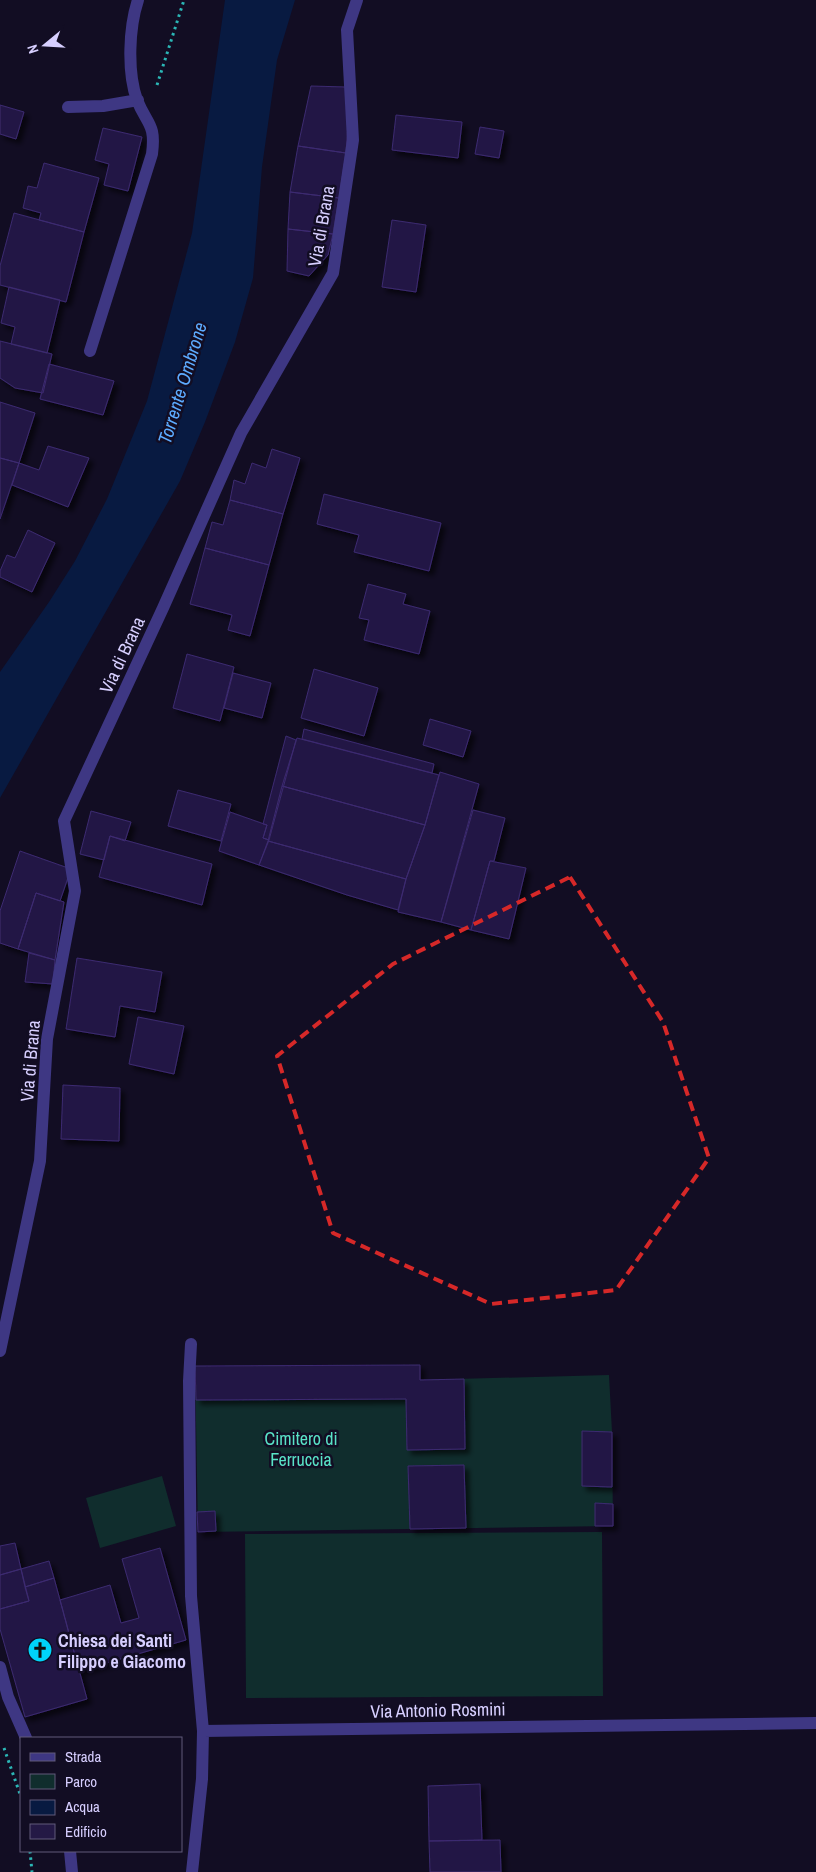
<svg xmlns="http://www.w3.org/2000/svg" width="816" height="1872" viewBox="0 0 816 1872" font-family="'Archivo Narrow',sans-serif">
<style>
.green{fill:#102d2d}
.water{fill:#081a41}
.building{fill:#241945;stroke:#3c2a71;filter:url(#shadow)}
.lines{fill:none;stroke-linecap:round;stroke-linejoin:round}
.path{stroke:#2bb7b6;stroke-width:3;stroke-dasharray:2.5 4;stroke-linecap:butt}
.street{stroke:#3e3783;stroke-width:12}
.marked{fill:none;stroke:#d62828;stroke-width:4;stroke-dasharray:10 6;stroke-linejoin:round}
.labels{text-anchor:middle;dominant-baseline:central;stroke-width:5;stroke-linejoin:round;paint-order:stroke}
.street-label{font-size:18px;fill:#d7cfff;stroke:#120d23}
.park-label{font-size:18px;fill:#59e2c7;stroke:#120d23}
.poi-label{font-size:18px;font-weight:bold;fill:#d7cfff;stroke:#120d23;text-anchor:start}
.water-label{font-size:19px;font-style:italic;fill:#5dabff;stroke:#120d23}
</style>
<defs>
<filter id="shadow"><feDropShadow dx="4.5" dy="4.5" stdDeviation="2.5" flood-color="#0009"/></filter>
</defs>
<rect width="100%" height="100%" fill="#120d23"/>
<path class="green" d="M 195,1366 L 420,1380 L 609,1375 L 612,1432 L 613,1526 L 198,1532 Z
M 162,1476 L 176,1526 L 100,1548 L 86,1498 Z
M 602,1532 L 603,1696 L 246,1698 L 245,1534 Z"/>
<path class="water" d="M 225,0 L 295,0 L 277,60 L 262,167 L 253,278 L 235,342 L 205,422 L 180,481 L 0,798 L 0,672 L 49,602 L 75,561 L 107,499 L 147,401 L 192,233 Z"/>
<path class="building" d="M 311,86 L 346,87 L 348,124 L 346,153 L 298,146 Z
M 0,105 L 24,112 L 16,139 L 0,134 Z
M 396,115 L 462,122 L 458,158 L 392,150 Z
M 480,127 L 504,131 L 499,158 L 475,154 Z
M 103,128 L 142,137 L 128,191 L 104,185 L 109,164 L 95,160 Z
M 298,146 L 346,153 L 339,198 L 290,192 Z
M 44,163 L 99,178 L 84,232 L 39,220 L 41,213 L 23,208 L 28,186 L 37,188 Z
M 290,192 L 339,198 L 333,234 L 288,229 Z
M 14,213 L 84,232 L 66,302 L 0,285 L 0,266 Z
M 392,220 L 426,225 L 416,292 L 382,287 Z
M 288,229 L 333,234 L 328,255 L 309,276 L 287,271 Z
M 9,287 L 60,300 L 47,353 L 11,344 L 15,327 L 1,323 Z
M 0,341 L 52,354 L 43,393 L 15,388 L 0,378 Z
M 49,364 L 114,381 L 103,415 L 40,399 Z
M 0,402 L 35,413 L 19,463 L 0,458 Z
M 48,446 L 89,458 L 68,507 L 12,485 L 19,463 L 39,470 Z
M 272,449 L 300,458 L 283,514 L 230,500 L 234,480 L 245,484 L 252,463 L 266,468 Z
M 0,458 L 19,463 L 0,519 Z
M 324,494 L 441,523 L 429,571 L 354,552 L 359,535 L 317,524 Z
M 230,500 L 283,514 L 269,565 L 205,548 L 212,522 L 223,525 Z
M 28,530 L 55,543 L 32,592 L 0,577 L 0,571 L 7,555 L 15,558 Z
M 205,548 L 269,565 L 250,636 L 228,630 L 232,615 L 190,604 Z
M 368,584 L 406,594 L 403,604 L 430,611 L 419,654 L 364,640 L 369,620 L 359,618 Z
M 187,654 L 234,667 L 220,721 L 173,708 Z
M 314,669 L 378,688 L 364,736 L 301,718 Z
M 233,673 L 271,683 L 262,718 L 224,708 Z
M 430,719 L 471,731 L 463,757 L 423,745 Z
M 304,729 L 434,764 L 432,773 L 302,739 Z
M 286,736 L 296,740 L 269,840 L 263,838 L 267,825 L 263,824 Z
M 297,738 L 439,775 L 425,825 L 282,786 Z
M 440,772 L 479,784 L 441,922 L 398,912 L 406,879 L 425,825 Z
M 282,786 L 425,825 L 406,879 L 268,841 Z
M 178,790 L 231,804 L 221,841 L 168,826 Z
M 473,810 L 505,818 L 494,861 L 490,861 L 471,930 L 441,922 Z
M 91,811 L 131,822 L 125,841 L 110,836 L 104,860 L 80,854 Z
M 230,812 L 267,825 L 263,838 L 269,840 L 259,865 L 219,851 Z
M 110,836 L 212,864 L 202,905 L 99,877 Z
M 268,841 L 406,879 L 398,910 L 347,895 L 259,865 Z
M 20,851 L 71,869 L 60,901 L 36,893 L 18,949 L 0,943 L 0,911 Z
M 490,861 L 526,868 L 509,939 L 471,930 Z
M 36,893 L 64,902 L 55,960 L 18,949 Z
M 29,953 L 55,960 L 53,984 L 25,982 Z
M 77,958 L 162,972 L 155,1012 L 120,1006 L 115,1037 L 66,1029 Z
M 138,1017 L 184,1026 L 174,1074 L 129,1064 Z
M 63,1085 L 120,1088 L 119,1141 L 61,1139 Z
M 420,1365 L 420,1380 L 464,1379 L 465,1449 L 407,1450 L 406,1399 L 196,1400 L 195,1366 Z
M 582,1431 L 612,1432 L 612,1487 L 582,1486 Z
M 464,1465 L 466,1528 L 410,1529 L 408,1466 Z
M 595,1503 L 613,1504 L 613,1526 L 595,1526 Z
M 215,1511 L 216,1531 L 198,1532 L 197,1512 Z
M 15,1543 L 21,1569 L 0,1575 L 0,1546 Z
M 160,1548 L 186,1640 L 79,1671 L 60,1600 L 110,1585 L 121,1623 L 139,1618 L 122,1559 Z
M 49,1561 L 54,1578 L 25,1587 L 21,1569 Z
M 21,1569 L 29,1601 L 0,1609 L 0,1575 Z
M 54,1578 L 87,1699 L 25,1717 L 0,1629 L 0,1609 L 29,1601 L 25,1587 Z
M 480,1784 L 482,1840 L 429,1841 L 428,1786 Z
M 500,1840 L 501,1872 L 430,1872 L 429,1841 Z"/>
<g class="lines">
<path class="path" d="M 157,85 L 184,0
M 4,1748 L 21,1797
M 30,1851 L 32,1872"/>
<path class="street" d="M 68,107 L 103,106 L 138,100
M 90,351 L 152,154 C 156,123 147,125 137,100 C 127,72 129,27 138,0
M 191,1344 L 189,1381 L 191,1596 L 203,1731
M 0,1351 L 40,1161 L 47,1039 L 75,891 L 64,821 L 163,608 L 241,433 L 333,273 L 353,140 L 347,30 L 357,0
M 0,1667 L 8,1697 L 26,1738
M 70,1851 L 72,1872
M 192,1872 L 202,1779 L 203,1731 L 816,1723"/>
</g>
<path class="marked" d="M 570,877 L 663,1022 L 709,1158 L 616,1290 L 491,1304 L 333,1233 L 277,1056 L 393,964 Z"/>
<defs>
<symbol id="church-disc" viewBox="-11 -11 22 22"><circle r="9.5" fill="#00d4fa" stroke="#120d23"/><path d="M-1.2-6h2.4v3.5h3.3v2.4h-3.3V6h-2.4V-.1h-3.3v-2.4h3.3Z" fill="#111"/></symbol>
</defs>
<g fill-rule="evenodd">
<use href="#church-disc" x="26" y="1636" width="28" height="28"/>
</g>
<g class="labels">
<g class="street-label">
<text transform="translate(321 226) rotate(-80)">Via di Brana</text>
<text transform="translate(122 655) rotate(-65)">Via di Brana</text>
<text transform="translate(30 1061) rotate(-85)">Via di Brana</text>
<text transform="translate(438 1710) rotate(-1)">Via Antonio Rosmini</text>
</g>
<g class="park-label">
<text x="301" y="1438">Cimitero di<tspan x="301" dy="21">Ferruccia</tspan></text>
</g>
<g class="poi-label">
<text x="58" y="1640">Chiesa dei Santi<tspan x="58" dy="21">Filippo e Giacomo</tspan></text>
</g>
<g class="water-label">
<text transform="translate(182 383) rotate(-73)">Torrente Ombrone</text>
</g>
</g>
<rect x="20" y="1737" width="162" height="115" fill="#120d23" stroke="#615b7b"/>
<rect x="30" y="1753" width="25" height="8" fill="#3e3783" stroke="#615b7b"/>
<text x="65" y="1762" font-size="15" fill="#d7cfff">Strada</text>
<rect x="30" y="1774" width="25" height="15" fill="#102d2d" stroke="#615b7b"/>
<text x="65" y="1787" font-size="15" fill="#d7cfff">Parco</text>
<rect x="30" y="1800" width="25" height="15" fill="#081a41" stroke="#615b7b"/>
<text x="65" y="1812" font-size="15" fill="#d7cfff">Acqua</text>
<rect x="30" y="1824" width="25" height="15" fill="#241945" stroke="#615b7b"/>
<text x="65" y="1837" font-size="15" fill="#d7cfff">Edificio</text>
<g transform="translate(45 45) rotate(252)" stroke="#120d23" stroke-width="4" paint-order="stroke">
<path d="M0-4L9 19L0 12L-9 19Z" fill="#d7cfff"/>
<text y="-8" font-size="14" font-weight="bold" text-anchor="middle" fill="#d7cfff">N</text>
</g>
</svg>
